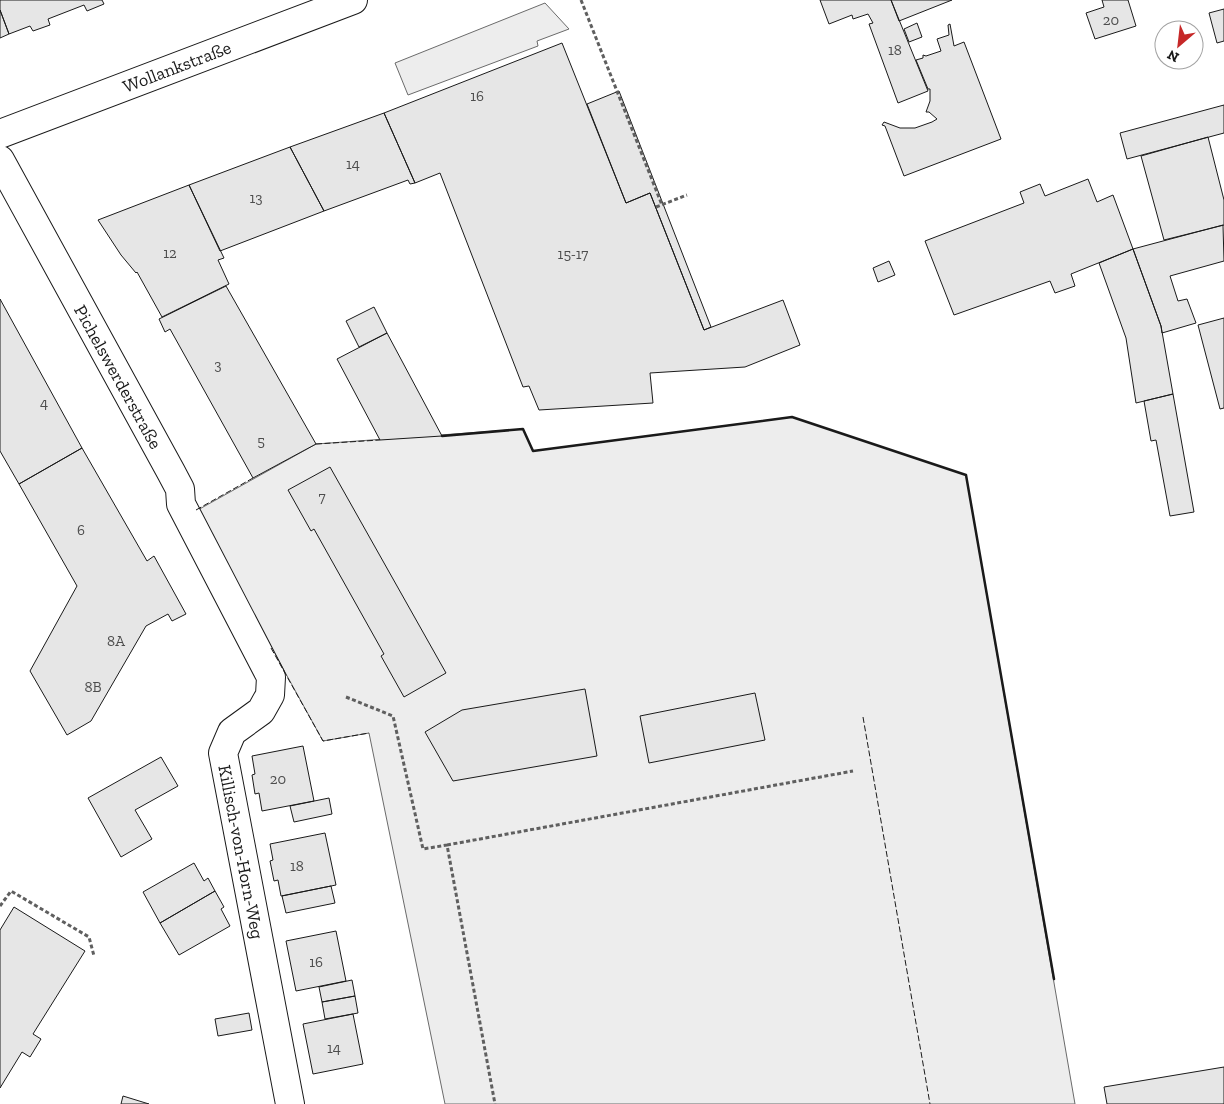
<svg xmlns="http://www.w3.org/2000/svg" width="1224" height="1104" viewBox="0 0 1224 1104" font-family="'Zilla Slab',serif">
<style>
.green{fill:#ededed;stroke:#6a6a6a}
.building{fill:#e6e6e6;stroke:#1a1a1a}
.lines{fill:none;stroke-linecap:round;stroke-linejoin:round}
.minor-casing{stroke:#1a1a1a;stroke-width:30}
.secondary-casing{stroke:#1a1a1a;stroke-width:30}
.path{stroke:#5f5f5f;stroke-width:3;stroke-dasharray:4 2.5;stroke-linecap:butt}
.minor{stroke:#fff;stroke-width:28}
.secondary{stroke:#fff;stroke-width:28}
.fence{stroke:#1a1a1a;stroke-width:1;stroke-dasharray:6 2.5;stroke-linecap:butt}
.wall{stroke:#1a1a1a;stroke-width:2.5}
.labels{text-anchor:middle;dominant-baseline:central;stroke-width:4;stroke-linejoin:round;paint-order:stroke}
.number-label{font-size:15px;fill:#4d4d4d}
.street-label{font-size:18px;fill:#1a1a1a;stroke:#fff}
</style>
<rect width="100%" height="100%" fill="#fff"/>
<path class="green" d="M 545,3 L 569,29 L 537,41 L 538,46 L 408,95 L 395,63 Z
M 792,417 L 966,475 L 1075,1104 L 445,1104 L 369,733 L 323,741 L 196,511 L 316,444 L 523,429 L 533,451 Z"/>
<path class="building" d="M 0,0 L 102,0 L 104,4 L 87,11 L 84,5 L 48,19 L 50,25 L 33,31 L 30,26 L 9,34 L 0,10 Z
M 820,0 L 891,0 L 928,91 L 898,103 L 869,24 L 873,23 L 868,14 L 853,19 L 852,15 L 829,24 Z
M 891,0 L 952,0 L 899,21 Z
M 1102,0 L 1128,0 L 1136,26 L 1095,39 L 1086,13 L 1104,7 Z
M 1224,9 L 1224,41 L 1217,43 L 1209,13 Z
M 0,10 L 9,34 L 0,38 Z
M 917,23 L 922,37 L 909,42 L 904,29 Z
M 950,24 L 954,46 L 964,42 L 1001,139 L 904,176 L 885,126 L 882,125 L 884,122 L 900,128 L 915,128 L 932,122 L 937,119 L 929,112 L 926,112 L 930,101 L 930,89 L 928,89 L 916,60 L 923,58 L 923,55 L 926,56 L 941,51 L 937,39 L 949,35 L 948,25 Z
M 562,43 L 626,203 L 650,193 L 704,330 L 783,300 L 800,345 L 745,367 L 650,373 L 653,403 L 539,410 L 529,386 L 523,387 L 440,173 L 415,183 L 384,113 Z
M 619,91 L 711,327 L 704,330 L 650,193 L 626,203 L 587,104 Z
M 1224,105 L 1224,133 L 1127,159 L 1120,133 Z
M 384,113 L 415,183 L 410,184 L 408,180 L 324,211 L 290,147 Z
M 1208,137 L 1224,200 L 1224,225 L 1164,240 L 1141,156 Z
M 290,147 L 324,211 L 220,251 L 189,185 Z
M 1088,179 L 1097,202 L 1113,195 L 1133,249 L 1071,274 L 1075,286 L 1055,293 L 1050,281 L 954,315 L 925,241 L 1024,203 L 1020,192 L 1040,184 L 1045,196 Z
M 189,185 L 224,258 L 218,260 L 229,284 L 162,317 L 137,272 L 136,273 L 121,255 L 98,220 Z
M 1223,225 L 1224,261 L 1170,276 L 1178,301 L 1187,299 L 1196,323 L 1162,333 L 1161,326 L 1133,249 Z
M 1133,249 L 1161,326 L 1173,394 L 1136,403 L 1126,338 L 1099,263 Z
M 889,261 L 895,275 L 878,282 L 873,268 Z
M 226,286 L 316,444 L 253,478 L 170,329 L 165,332 L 159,319 Z
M 0,299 L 82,448 L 19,484 L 0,451 Z
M 374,307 L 387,333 L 359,347 L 346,321 Z
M 1224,318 L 1224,408 L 1220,409 L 1198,325 Z
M 387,333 L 442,436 L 380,440 L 337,359 Z
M 1173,394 L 1194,512 L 1170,516 L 1156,440 L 1151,441 L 1144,401 Z
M 82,448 L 147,561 L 154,556 L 186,614 L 172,621 L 168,614 L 146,626 L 91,721 L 67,735 L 30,671 L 77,586 L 19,484 Z
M 330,467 L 446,673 L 404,697 L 381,656 L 384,654 L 314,529 L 311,531 L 288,490 Z
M 585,689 L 597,756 L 453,781 L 425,732 L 462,710 Z
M 755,693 L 765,740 L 649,763 L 640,716 Z
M 303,746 L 314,801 L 262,811 L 259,793 L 255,794 L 252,775 L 255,774 L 252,756 Z
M 161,757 L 178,786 L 135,810 L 152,839 L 121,857 L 88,798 Z
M 329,798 L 332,814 L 294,822 L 290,806 Z
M 325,833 L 336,885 L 281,896 L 278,880 L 274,881 L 270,861 L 273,860 L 270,844 Z
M 194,863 L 204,881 L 208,878 L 215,891 L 160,923 L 143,892 Z
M 331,886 L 335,903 L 286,913 L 282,896 Z
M 215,891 L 224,907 L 221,909 L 230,926 L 179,955 L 160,923 Z
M 14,907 L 85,951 L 33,1034 L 41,1039 L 30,1057 L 22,1052 L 0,1088 L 0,930 Z
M 336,931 L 346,981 L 296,991 L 286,941 Z
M 352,980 L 355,996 L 322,1002 L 319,987 Z
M 355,996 L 358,1013 L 325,1019 L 322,1002 Z
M 249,1013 L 252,1030 L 218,1036 L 215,1019 Z
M 353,1014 L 363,1064 L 313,1074 L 303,1024 Z
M 1224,1067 L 1224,1104 L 1107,1104 L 1104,1087 Z
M 123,1096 L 149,1104 L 121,1104 Z"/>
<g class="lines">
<defs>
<path id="minor" d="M 0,160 L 171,472 L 180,489 L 181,504 L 271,677 L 270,695 L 261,711 L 232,732 L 223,753 L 290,1104"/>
<path id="secondary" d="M 0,134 L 353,0"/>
</defs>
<use href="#minor" class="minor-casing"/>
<use href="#secondary" class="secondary-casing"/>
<path class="path" d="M 581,0 L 662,205
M 656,207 L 687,195
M 346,697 L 393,716 L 423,849 L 447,845 L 495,1104
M 447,845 L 853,771
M 0,906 L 11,891 L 89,937 L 94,956"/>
<use href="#minor" class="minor"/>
<use href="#secondary" class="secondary"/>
<path class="fence" d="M 316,444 L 380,440
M 196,510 L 253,478
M 271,648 L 323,741 L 369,733
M 863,717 L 930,1104"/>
<path class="wall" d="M 442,436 L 523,429 L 533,451 L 792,417 L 966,475 L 1054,979"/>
</g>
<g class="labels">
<g class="number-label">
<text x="1111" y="20">20</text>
<text x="895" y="50">18</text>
<text x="477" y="96">16</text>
<text x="353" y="164">14</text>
<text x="256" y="198">13</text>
<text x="170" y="253">12</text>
<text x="573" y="254">15-17</text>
<text x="218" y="365">3</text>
<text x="44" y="403">4</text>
<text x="261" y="441">5</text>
<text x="322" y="497">7</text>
<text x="81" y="530">6</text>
<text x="116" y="641">8A</text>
<text x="93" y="687">8B</text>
<text x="278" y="779">20</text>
<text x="297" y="866">18</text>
<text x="316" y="962">16</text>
<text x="334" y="1048">14</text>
</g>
<g class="street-label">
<text transform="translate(177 67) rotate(-21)">Wollankstraße</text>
<text transform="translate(118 377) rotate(61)">Pichelswerderstraße</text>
<text transform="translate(241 852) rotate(79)">Killisch-von-Horn-Weg</text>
</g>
</g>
<g transform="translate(1179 45) rotate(208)"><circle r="24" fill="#ffffff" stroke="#a3a3a3"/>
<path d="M0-4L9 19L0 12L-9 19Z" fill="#c62828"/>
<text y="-8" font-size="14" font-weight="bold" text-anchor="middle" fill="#1a1a1a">N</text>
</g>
</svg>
